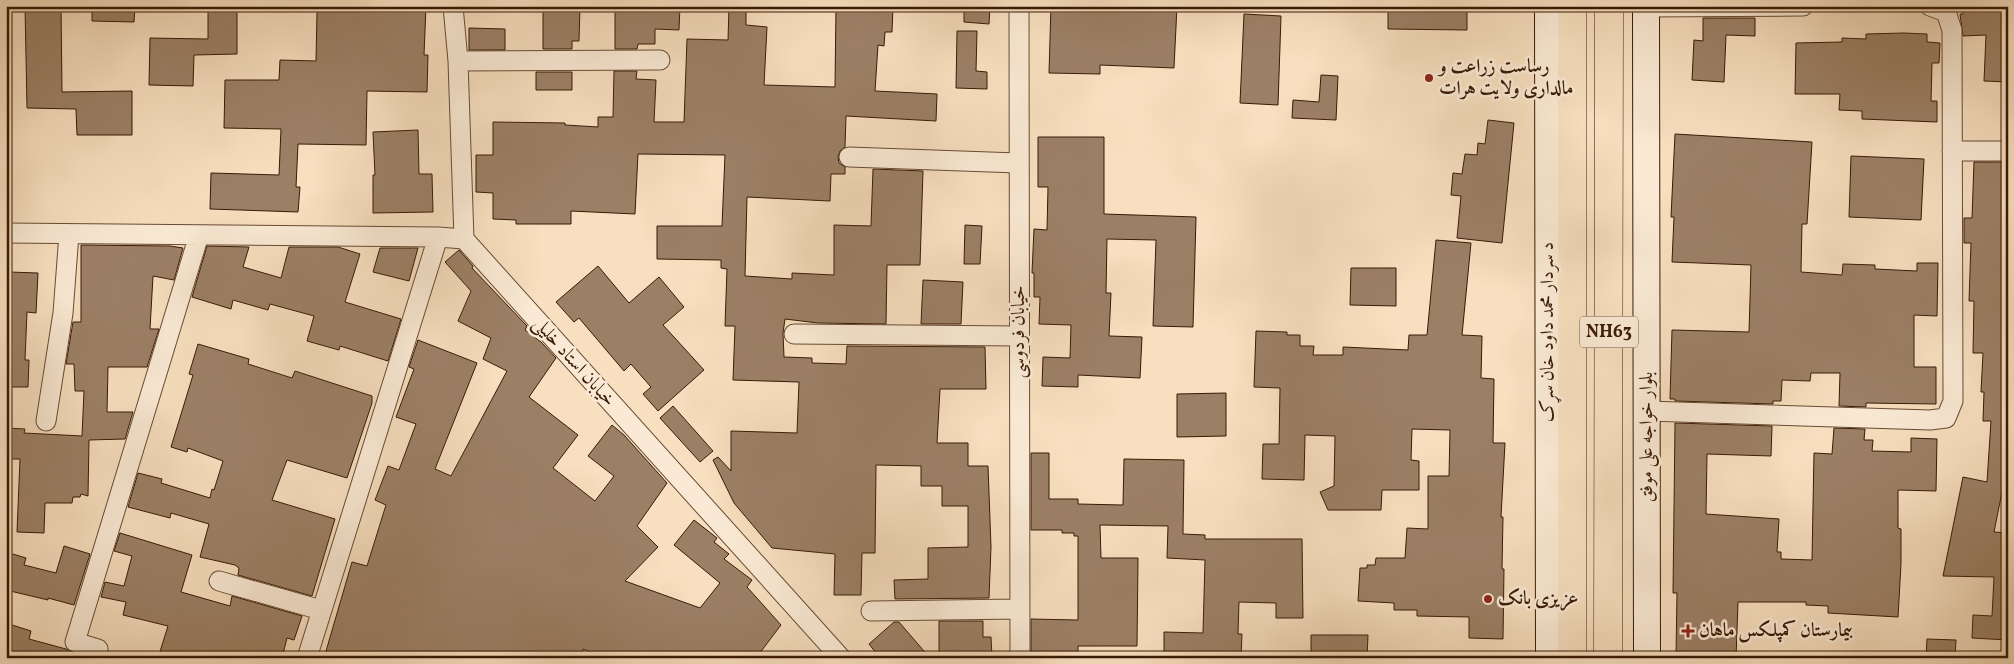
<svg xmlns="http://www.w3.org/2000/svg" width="2014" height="664" viewBox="0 0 2014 664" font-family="Vollkorn,Amiri,serif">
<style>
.building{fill:#9c8066;stroke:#391a06}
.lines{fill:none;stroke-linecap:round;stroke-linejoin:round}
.street-casing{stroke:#684b34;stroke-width:21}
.secondary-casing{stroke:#391a06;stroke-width:28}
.highway-casing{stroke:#391a06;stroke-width:29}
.street{stroke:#faead5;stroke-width:19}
.secondary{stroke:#faead5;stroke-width:26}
.highway{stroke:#f7dfbf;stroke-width:28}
.poi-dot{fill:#8f2418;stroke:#faead5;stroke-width:2}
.labels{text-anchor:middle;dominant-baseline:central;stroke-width:5;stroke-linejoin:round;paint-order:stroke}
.shield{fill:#faead5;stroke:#735844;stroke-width:1}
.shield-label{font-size:18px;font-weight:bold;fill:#391a06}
.poi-label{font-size:19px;font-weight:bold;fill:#391a06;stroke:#faead5;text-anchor:start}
.street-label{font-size:19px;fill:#391a06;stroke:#faead5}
</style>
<rect width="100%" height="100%" fill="#f7dfbf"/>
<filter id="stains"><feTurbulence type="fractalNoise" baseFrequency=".004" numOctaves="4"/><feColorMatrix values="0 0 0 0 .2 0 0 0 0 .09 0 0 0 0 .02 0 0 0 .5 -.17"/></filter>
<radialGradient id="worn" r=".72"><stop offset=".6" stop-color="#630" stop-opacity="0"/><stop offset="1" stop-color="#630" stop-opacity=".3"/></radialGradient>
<path class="building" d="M 25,6 L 61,6 L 62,92 L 132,91 L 132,135 L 77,135 L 76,109 L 27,108 Z
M 92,6 L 135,6 L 134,22 L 92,21 Z
M 208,6 L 237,6 L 237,54 L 194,55 L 193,86 L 149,85 L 150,38 L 208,39 Z
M 359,6 L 426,6 L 424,55 L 428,55 L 427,92 L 367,91 L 366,145 L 298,144 L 296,187 L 300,187 L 298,212 L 210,209 L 211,173 L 279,175 L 281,129 L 224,128 L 225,80 L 279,80 L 280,60 L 316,61 L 317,12 L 359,12 Z
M 543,6 L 580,6 L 579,41 L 572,41 L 572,49 L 543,49 Z
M 615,6 L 680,6 L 679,30 L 655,29 L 655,44 L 638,44 L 637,49 L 615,49 Z
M 729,6 L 746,6 L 746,25 L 767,27 L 764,85 L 835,87 L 836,6 L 893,6 L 892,32 L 885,32 L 884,46 L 878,45 L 875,91 L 937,94 L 936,121 L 846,116 L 845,147 L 840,151 L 838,157 L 839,163 L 845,167 L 845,174 L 831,174 L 830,201 L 747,197 L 745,276 L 792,279 L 792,273 L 834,275 L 834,225 L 871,226 L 873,169 L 923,171 L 920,265 L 887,265 L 886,324 L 818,323 L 785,319 L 783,333 L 784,357 L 812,358 L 812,363 L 846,364 L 847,346 L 985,347 L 986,389 L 940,389 L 937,443 L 968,443 L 968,466 L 988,466 L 991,547 L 989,598 L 895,599 L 894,580 L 928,579 L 928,548 L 968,547 L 968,506 L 942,506 L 942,486 L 921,486 L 921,466 L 876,465 L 875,553 L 862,553 L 861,595 L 834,595 L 835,554 L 772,548 L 734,503 L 713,460 L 718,457 L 731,471 L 731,431 L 797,433 L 799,382 L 733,380 L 735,326 L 725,326 L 727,269 L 721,268 L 721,260 L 657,259 L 657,226 L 722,226 L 725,155 L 638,154 L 635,214 L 571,211 L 571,224 L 516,224 L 516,220 L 493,219 L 493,193 L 476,192 L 476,155 L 493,155 L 493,122 L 565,123 L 565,125 L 598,127 L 598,117 L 613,117 L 614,71 L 637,71 L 636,79 L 656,80 L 654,122 L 684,122 L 687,39 L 728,40 Z
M 964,6 L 990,6 L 989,24 L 964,22 Z
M 1051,6 L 1177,6 L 1174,68 L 1100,65 L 1100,74 L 1049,73 Z
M 1388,6 L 1467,6 L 1467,30 L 1388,29 Z
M 1963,6 L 2008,6 L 2008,82 L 1984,81 L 1986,35 L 1963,36 L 1960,14 L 1963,14 Z
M 1244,14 L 1281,16 L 1278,105 L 1240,103 Z
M 1703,18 L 1755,18 L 1755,36 L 1726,35 L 1724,82 L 1692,80 L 1694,40 L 1703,41 Z
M 469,28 L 505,29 L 505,50 L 469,50 Z
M 957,31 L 977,31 L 976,71 L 987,72 L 987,89 L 956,88 Z
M 1904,33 L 1927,34 L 1927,42 L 1940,43 L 1939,63 L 1932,63 L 1931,101 L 1937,101 L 1937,122 L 1862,119 L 1862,111 L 1839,110 L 1840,94 L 1795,94 L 1796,43 L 1842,42 L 1842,38 L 1866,39 L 1866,34 Z
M 536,72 L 572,72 L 572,90 L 536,90 Z
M 1321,75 L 1338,76 L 1336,120 L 1292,118 L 1293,100 L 1319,102 Z
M 1488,120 L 1514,123 L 1502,243 L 1457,238 L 1461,196 L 1451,195 L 1453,173 L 1462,174 L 1465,154 L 1477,155 L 1478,143 L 1485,144 Z
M 418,130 L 419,174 L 432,174 L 433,212 L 373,213 L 373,175 L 375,175 L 373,132 Z
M 1675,134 L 1812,142 L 1807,224 L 1802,224 L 1801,272 L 1842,275 L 1843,264 L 1875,265 L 1875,269 L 1917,271 L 1917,263 L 1938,263 L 1937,316 L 1914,315 L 1914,367 L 1936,367 L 1936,404 L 1866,403 L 1866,407 L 1839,406 L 1840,373 L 1811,373 L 1810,381 L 1782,380 L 1781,401 L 1773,401 L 1773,404 L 1675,401 L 1675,399 L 1670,399 L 1672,330 L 1749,332 L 1751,265 L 1672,262 L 1674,217 L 1671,217 Z
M 1038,137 L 1104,137 L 1104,214 L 1196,217 L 1193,327 L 1153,326 L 1156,240 L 1107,239 L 1106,293 L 1111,293 L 1109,336 L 1142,337 L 1140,378 L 1078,375 L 1078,387 L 1042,386 L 1043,357 L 1070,358 L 1071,325 L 1039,324 L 1040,297 L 1034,297 L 1034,273 L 1032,273 L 1034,229 L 1047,230 L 1048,187 L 1038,187 Z
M 1851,156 L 1924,159 L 1921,220 L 1849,217 Z
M 1974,162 L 2008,162 L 2008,478 L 2005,477 L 1994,532 L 2008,533 L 2008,640 L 1972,638 L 1973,615 L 1992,616 L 1994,577 L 1943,576 L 1963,477 L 1987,482 L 1991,421 L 1983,421 L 1984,392 L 1981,392 L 1983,353 L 1973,353 L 1974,301 L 1969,301 L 1971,243 L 1964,243 L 1964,218 L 1972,218 Z
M 965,225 L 982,226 L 980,264 L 964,264 Z
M 1436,240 L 1471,243 L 1462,335 L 1482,336 L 1481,378 L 1494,379 L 1493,443 L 1505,443 L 1501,517 L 1503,517 L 1502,569 L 1504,569 L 1503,639 L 1469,638 L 1469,617 L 1417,616 L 1417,610 L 1394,610 L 1394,603 L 1358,601 L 1360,568 L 1367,568 L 1367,565 L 1375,565 L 1376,558 L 1405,558 L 1407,528 L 1428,529 L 1428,476 L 1449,476 L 1450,430 L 1412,429 L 1411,460 L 1419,461 L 1419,490 L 1382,490 L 1381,510 L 1328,510 L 1320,492 L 1334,486 L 1335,436 L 1305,435 L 1304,480 L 1262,479 L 1263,444 L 1279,444 L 1280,388 L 1254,387 L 1256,331 L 1287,332 L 1287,335 L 1300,335 L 1300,346 L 1314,346 L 1313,355 L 1343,355 L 1343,347 L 1408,350 L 1409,335 L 1427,335 Z
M 81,245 L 170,246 L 183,248 L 174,280 L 153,276 L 150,329 L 159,329 L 147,367 L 108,367 L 107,412 L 133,412 L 125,439 L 89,440 L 88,496 L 81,494 L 80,497 L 73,497 L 72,503 L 45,503 L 44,533 L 17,532 L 20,459 L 6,459 L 6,428 L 25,429 L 24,433 L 82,436 L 84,391 L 75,391 L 74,364 L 66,364 L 73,322 L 81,322 Z
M 207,246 L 249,247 L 243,267 L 281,278 L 289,247 L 338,247 L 360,254 L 345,302 L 401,319 L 388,361 L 340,346 L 339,350 L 307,341 L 314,316 L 270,304 L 268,310 L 233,300 L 231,309 L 192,297 Z
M 380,248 L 418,248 L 409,281 L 373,272 Z
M 459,250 L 473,266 L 472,268 L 527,326 L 525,330 L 541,342 L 556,358 L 529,397 L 578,435 L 553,468 L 595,501 L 614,476 L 588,456 L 612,425 L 624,435 L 667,483 L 637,526 L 658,547 L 625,581 L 700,608 L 720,583 L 674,545 L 694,520 L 717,538 L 714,542 L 729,554 L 724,559 L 752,580 L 747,587 L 781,625 L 756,658 L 605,658 L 583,649 L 581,658 L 324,658 L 352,562 L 367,566 L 386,505 L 375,500 L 388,466 L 399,470 L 416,424 L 396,417 L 414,369 L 409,367 L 418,340 L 477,363 L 435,469 L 451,476 L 507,371 L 483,359 L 491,338 L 458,321 L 471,291 L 445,262 Z
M 598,266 L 629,303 L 659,277 L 684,307 L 663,325 L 704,370 L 658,411 L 643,394 L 651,387 L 631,364 L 624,371 L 579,318 L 574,322 L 556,302 Z
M 1351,268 L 1396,268 L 1396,306 L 1350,305 Z
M 9,272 L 38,273 L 36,313 L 27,312 L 25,360 L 29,360 L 28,387 L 6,387 L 6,279 L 9,279 Z
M 923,280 L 963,282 L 961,324 L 921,324 Z
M 198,344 L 249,359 L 248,364 L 292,378 L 295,371 L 372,396 L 372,403 L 347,478 L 287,460 L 272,500 L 335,519 L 312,596 L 238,575 L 239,568 L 235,565 L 200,557 L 209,524 L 171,513 L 170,518 L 128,507 L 138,473 L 162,479 L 161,483 L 210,498 L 212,489 L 214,490 L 223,461 L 188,448 L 187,452 L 171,447 L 193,375 L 189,374 Z
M 1226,393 L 1226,436 L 1177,437 L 1177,394 Z
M 673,406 L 713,451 L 700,462 L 660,418 Z
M 1675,423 L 1772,426 L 1771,456 L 1707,454 L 1706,514 L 1779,519 L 1777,552 L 1781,552 L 1781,559 L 1812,560 L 1814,453 L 1832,454 L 1834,428 L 1865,429 L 1864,440 L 1873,440 L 1872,451 L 1911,452 L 1911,438 L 1937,439 L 1936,491 L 1898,490 L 1898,528 L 1901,529 L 1901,564 L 1898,617 L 1828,613 L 1828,606 L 1806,605 L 1806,602 L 1738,602 L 1736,658 L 1676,658 L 1677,593 L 1673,593 Z
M 1031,453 L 1049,453 L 1049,499 L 1078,499 L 1078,504 L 1123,505 L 1124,459 L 1184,460 L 1183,534 L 1205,535 L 1205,539 L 1302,539 L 1303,618 L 1276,618 L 1276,603 L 1239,602 L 1238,634 L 1242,634 L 1241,658 L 1164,658 L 1164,632 L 1203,633 L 1205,560 L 1167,558 L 1168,526 L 1100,525 L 1101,558 L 1138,558 L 1137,646 L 1078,646 L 1078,658 L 1031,658 L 1031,619 L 1078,620 L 1078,536 L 1074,536 L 1074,533 L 1062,533 L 1062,530 L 1031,530 Z
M 120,533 L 192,555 L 181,592 L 230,606 L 232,596 L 302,616 L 294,640 L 287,638 L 282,658 L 158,658 L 168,626 L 123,615 L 126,602 L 101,597 L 105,582 L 124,586 L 132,556 L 114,551 Z
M 64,546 L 90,554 L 74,605 L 48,598 L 48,600 L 6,590 L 6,552 L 26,558 L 24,565 L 56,573 Z
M 939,621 L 983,621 L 983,637 L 991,637 L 992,658 L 939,658 Z
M 894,622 L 899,622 L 930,658 L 880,658 L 869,644 Z
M 9,624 L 31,631 L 29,639 L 66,649 L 80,655 L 80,658 L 13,658 L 6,656 L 6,634 Z
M 1311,635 L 1368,635 L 1367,658 L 1311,655 Z
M 1927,639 L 1956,640 L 1955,656 L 1926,658 Z"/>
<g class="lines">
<defs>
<path id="street" d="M 453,6 L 458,61 L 464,239 L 841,658
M 1019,6 L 1020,658
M 1646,7 L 1803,6
M 458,61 L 660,60
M 1952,151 L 2008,151
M 849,157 L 1019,163
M 6,233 L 438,237 L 464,239
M 794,334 L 1019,336
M 1647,411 L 1930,420 L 1946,418 L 1953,401 L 1952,30 L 1946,12 L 1930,6
M 46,421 L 63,313 L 69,234
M 219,581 L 321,610
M 871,611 L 1020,609
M 96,658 L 98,649 L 75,642 L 199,235
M 307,658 L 438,237"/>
<path id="secondary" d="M 1548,6 L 1549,658
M 1646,6 L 1647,658"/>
<path id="highway" d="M 1572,6 L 1572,658
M 1608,658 L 1609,6"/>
</defs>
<use href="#street" class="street-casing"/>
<use href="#secondary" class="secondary-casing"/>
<use href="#highway" class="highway-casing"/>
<use href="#street" class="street"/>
<use href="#secondary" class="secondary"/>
<use href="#highway" class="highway"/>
</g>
<g class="poi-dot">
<circle cx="1429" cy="78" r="5"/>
<circle cx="1488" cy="599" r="5"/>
<path d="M1685.5 623.5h5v5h5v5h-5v5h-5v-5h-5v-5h5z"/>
</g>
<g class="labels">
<rect class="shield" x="1580" y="316.5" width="58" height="31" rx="4"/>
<g class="shield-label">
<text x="1609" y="332">NH63</text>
</g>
<g class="poi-label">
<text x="1439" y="67">رساست زراعت و<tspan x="1439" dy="22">مالداری ولایت هرات</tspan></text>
<text x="1498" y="599">عزیزی بانک</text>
<text x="1699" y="631">بیمارستان کمپلکس ماهان</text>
</g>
<g class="street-label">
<text transform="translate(1019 332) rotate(-90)">خیابان فردوسی</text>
<text transform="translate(1548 332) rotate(-90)">د سردار محمد داود خان سړک</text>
<text transform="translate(574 362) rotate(48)">خیابان استاد خلیلی</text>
<text transform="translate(1647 437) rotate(-90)">بلوار خواجه علی موفق</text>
</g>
</g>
<rect width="2014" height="664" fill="none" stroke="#f7dfbf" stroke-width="25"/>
<rect x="8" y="8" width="1999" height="649" fill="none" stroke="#391a06" stroke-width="2.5"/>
<rect x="12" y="12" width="1989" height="639" fill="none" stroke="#391a06"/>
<rect width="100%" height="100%" filter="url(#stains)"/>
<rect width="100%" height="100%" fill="url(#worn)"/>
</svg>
